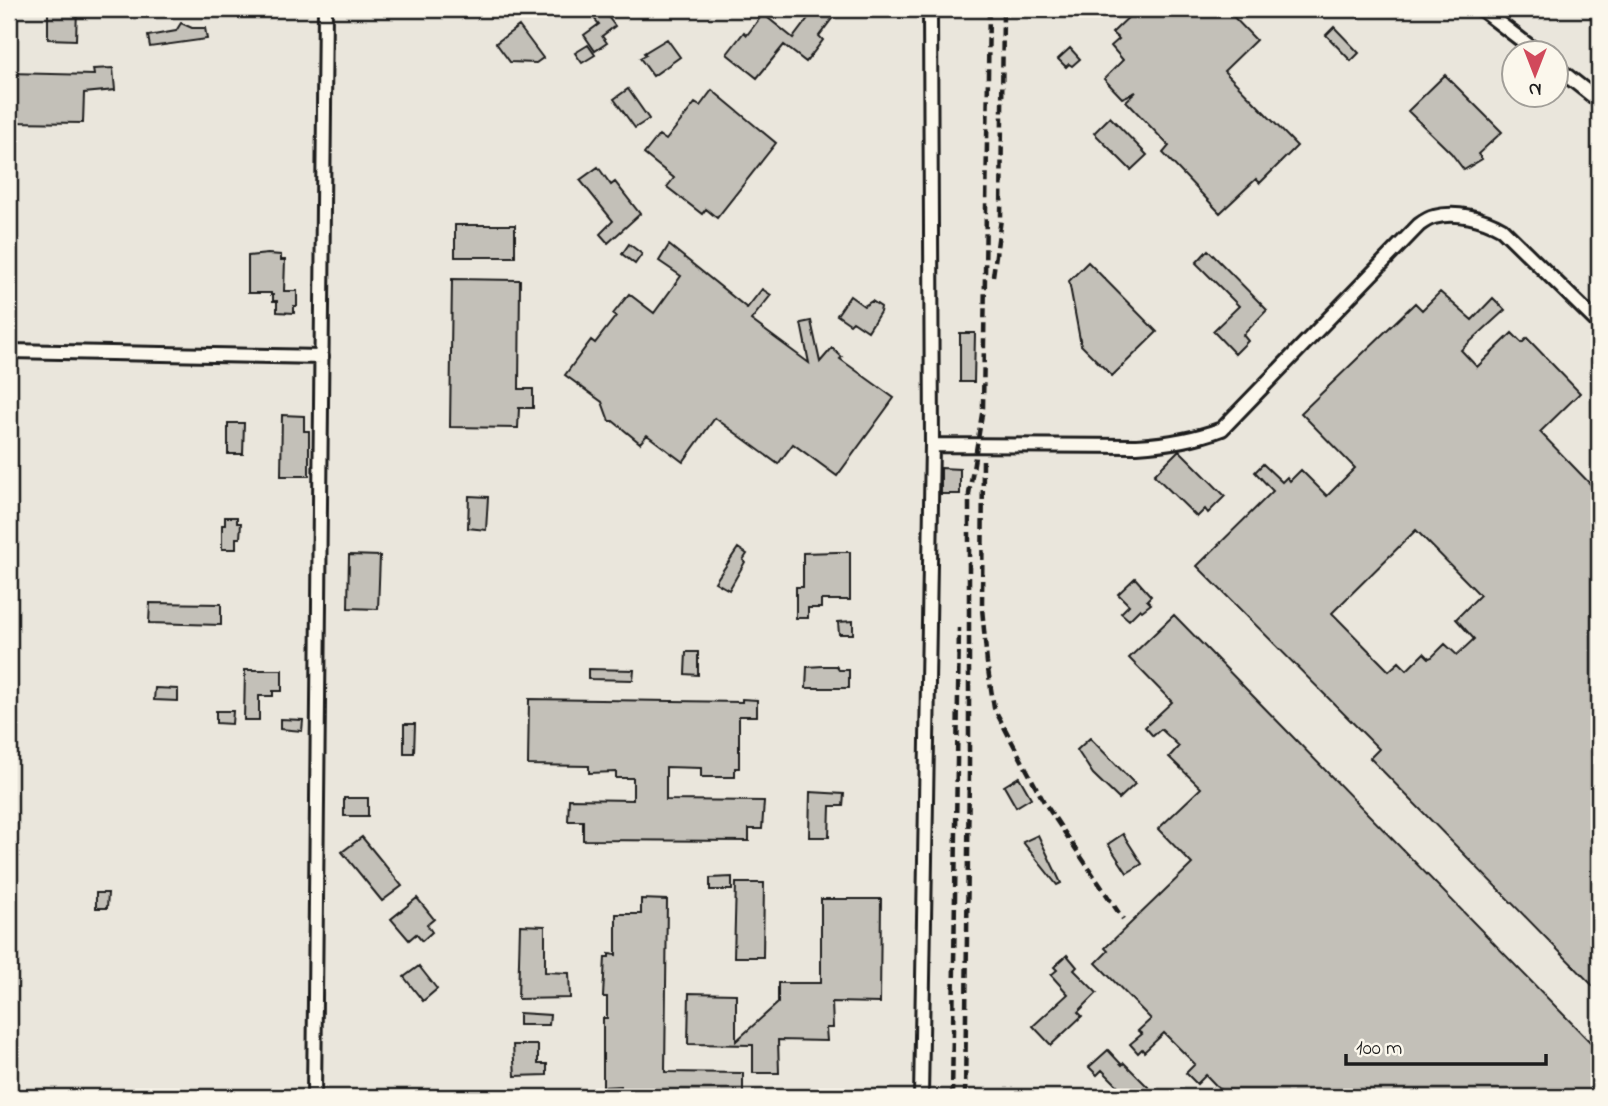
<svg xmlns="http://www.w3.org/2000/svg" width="1608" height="1106" viewBox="0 0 1608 1106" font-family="'Indie Flower',sans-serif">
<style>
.built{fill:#eae6dc;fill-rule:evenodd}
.building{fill:#c3c0b8;stroke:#1c1c1c;stroke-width:2;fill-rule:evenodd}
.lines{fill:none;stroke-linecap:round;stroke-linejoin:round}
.minor-casing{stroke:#1c1c1c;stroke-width:18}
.minor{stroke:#fbf7ec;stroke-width:12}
.rail{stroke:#1c1c1c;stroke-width:4.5;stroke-dasharray:10 5;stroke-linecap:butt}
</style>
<rect width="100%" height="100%" fill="#fbf7ec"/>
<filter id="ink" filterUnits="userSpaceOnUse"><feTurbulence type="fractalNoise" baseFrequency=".0143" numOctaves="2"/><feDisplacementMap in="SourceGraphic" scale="14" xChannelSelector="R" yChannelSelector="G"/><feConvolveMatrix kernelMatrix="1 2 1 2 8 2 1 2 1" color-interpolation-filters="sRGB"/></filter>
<g filter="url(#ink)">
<path class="built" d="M 9,9 L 1599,9 L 1599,1097 L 9,1097 ZM 1514,52 L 1556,52 L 1556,94 L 1514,94 Z"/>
<path class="building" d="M 48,9 L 77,9 L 76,40 L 48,39 Z
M 602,9 L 615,26 L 602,36 L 607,43 L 595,51 L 584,35 L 599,24 L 592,16 Z
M 815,9 L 825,9 L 834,16 L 819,36 L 823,40 L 806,62 L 784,45 L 757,78 L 727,54 L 744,32 L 747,35 L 763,14 L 793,38 Z
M 1137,9 L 1226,9 L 1256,40 L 1224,71 L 1297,146 L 1260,183 L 1256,179 L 1220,213 L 1163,153 L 1169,146 L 1126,101 L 1136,92 L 1122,98 L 1104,79 L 1123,60 L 1111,46 L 1119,39 L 1112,33 Z
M 181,23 L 192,28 L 205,28 L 207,39 L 150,47 L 148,36 L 176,31 Z
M 519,26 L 543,58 L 536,63 L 510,62 L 496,43 Z
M 1334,27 L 1359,53 L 1351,61 L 1326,35 Z
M 667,39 L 680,57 L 653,76 L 640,58 L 646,55 L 644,53 Z
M 588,45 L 595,55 L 582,63 L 575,53 Z
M 1070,48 L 1080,59 L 1072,66 L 1069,64 L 1066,67 L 1058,59 Z
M 113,68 L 115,90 L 84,93 L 83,123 L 9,122 L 9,73 L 94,75 L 93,69 Z
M 1445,75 L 1502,132 L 1478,154 L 1482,159 L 1464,170 L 1451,153 L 1408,111 Z
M 628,89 L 649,119 L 635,128 L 614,99 Z
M 712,90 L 776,143 L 717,218 L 706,209 L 702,214 L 667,187 L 674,178 L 644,154 L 659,135 L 666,140 L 695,103 L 700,106 Z
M 1110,117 L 1147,155 L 1131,170 L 1094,133 Z
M 598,167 L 611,185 L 615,182 L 640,214 L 608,243 L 600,234 L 613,221 L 580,180 Z
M 455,225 L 515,225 L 515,257 L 455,257 Z
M 629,244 L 642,254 L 635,264 L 622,254 Z
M 669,245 L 747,308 L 762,289 L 771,295 L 751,320 L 809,363 L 801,323 L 811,321 L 820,362 L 832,348 L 842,357 L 840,359 L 894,398 L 837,476 L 793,444 L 778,464 L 715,418 L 683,462 L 647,435 L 640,443 L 613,421 L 609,421 L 602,402 L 565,375 L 591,340 L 595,343 L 616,316 L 613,314 L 629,294 L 654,313 L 681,276 L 659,261 Z
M 1208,250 L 1267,310 L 1243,335 L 1248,341 L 1235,354 L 1213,331 L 1239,306 L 1196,263 Z
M 268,254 L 281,255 L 281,260 L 285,260 L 284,291 L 297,291 L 297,306 L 294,306 L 294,313 L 277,312 L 277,301 L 273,301 L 273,295 L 271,295 L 271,293 L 248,293 L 248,256 Z
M 1088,262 L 1157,332 L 1112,376 L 1081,345 L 1069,281 Z
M 452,279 L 520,280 L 519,389 L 533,389 L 533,408 L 519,408 L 518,428 L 450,427 Z
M 1440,292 L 1472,320 L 1493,298 L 1505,310 L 1461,350 L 1477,367 L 1512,333 L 1522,343 L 1527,338 L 1580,393 L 1540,432 L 1599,493 L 1599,992 L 1370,758 L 1379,749 L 1197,566 L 1273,491 L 1255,472 L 1263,464 L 1282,482 L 1287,477 L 1290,481 L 1301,470 L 1327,496 L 1355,468 L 1301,413 L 1415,303 L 1422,310 ZM 1416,530 L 1480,595 L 1456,619 L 1474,639 L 1457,655 L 1445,644 L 1432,657 L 1429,658 L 1424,653 L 1407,670 L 1399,662 L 1389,671 L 1332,613 Z
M 850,296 L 864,306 L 872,301 L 881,307 L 880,312 L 868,331 L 853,321 L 850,324 L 837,315 Z
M 960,333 L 975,333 L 974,382 L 960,382 Z
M 282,415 L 304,416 L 304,431 L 309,431 L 309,476 L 281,476 Z
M 228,423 L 244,423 L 243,454 L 228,454 Z
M 1179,450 L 1225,496 L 1208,513 L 1205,509 L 1197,517 L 1154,475 Z
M 941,468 L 960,469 L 960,494 L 941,494 Z
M 469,496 L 488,497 L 486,530 L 468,528 Z
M 225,517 L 237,517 L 237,523 L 241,523 L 240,538 L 236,538 L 236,549 L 222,549 L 222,525 L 225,525 Z
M 738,548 L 747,554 L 743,560 L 745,562 L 729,590 L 715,582 Z
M 837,552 L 850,552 L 850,600 L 821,600 L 821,608 L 808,608 L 808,618 L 796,618 L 796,587 L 803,587 L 803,553 Z
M 349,555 L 380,556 L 378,609 L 348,608 Z
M 1135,578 L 1151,596 L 1147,600 L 1151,604 L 1142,611 L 1140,609 L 1129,620 L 1121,613 L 1129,605 L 1118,594 Z
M 150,603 L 221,604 L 221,625 L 149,623 Z
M 1174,615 L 1599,1051 L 1599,1097 L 1227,1097 L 1206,1075 L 1197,1084 L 1186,1073 L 1195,1064 L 1164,1033 L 1144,1052 L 1142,1049 L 1138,1053 L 1130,1044 L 1142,1034 L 1138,1031 L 1151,1019 L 1096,963 L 1108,951 L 1105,948 L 1192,864 L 1158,829 L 1201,788 L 1169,757 L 1179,746 L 1161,729 L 1153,736 L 1145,727 L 1172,702 L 1129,658 Z
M 853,621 L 853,634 L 839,634 L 838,622 Z
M 686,652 L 698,652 L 698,675 L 685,674 Z
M 823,666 L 836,666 L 839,670 L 849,670 L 849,688 L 806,688 L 807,667 Z
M 588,669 L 634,670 L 633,680 L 588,679 Z
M 245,670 L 282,670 L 282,691 L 273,691 L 273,696 L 259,696 L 259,720 L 244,720 Z
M 155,688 L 178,689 L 178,701 L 154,700 Z
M 529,699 L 742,702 L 742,699 L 757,700 L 757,716 L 739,716 L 739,768 L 735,768 L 735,777 L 701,777 L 701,768 L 666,767 L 666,800 L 764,801 L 762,829 L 749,829 L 749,841 L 583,840 L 583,821 L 568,821 L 569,799 L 633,800 L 633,778 L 616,778 L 616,772 L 589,773 L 589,766 L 528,765 Z
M 216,711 L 233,711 L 232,724 L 216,723 Z
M 280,719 L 303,720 L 302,731 L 280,729 Z
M 404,724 L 415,724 L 414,753 L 404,753 Z
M 1090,738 L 1135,784 L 1119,799 L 1093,774 L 1077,750 Z
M 1019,777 L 1031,798 L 1016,807 L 1004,786 Z
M 810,792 L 844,794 L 843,806 L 830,806 L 829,837 L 809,837 Z
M 344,798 L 368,798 L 368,816 L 344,816 Z
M 1123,834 L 1142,864 L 1127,873 L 1108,844 Z
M 1038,835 L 1061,883 L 1057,885 L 1023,842 Z
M 362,837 L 402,886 L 382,901 L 342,852 Z
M 732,877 L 732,890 L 710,890 L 710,878 Z
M 736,883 L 764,883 L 763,957 L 734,957 Z
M 96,893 L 108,893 L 107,908 L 96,908 Z
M 417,898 L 434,919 L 427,925 L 432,932 L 422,941 L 416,934 L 409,940 L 391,919 Z
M 641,899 L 667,900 L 665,1072 L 743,1073 L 743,1097 L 621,1097 L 621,1086 L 603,1087 L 603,1018 L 607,1018 L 607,997 L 603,997 L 605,957 L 609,957 L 609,954 L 616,955 L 616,914 L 641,914 Z
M 821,899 L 881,899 L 880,1003 L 832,1002 L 833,1028 L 826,1028 L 827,1041 L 778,1040 L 779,1073 L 753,1073 L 753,1045 L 688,1044 L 689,993 L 736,994 L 736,1041 L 778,1003 L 778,983 L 821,983 Z
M 520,925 L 545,926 L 545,972 L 569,973 L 570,998 L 518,999 Z
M 1067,955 L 1077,967 L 1074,970 L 1097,993 L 1078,1012 L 1082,1016 L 1051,1045 L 1033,1026 L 1068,994 L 1051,975 L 1057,970 L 1054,967 Z
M 419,966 L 437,989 L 423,1001 L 404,977 Z
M 519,1013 L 550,1015 L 549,1025 L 519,1025 Z
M 513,1045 L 538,1045 L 538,1064 L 547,1064 L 547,1075 L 515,1076 Z
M 1108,1050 L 1122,1065 L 1124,1063 L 1158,1097 L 1129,1097 L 1102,1070 L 1097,1075 L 1089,1067 Z"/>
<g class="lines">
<defs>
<path id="minor" d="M 1481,9 L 1537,52
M 1556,67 L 1599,101
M 9,351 L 322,357
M 932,445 L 1137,446 C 1167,444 1193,440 1222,429 L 1419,225 C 1423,222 1429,218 1434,217 C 1456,211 1483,218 1502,229 L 1599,324
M 314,1097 L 325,9
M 921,1097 L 932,445 L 930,9"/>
</defs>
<use href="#minor" class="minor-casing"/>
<use href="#minor" class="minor"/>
<path class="rail" d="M 993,276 L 1001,219 L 1003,9
M 983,460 L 982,608 L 987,663 L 994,708 L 1044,802 L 1123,919
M 952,1097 L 959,628
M 965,1097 L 969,772 L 969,494 L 983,408 L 989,9"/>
</g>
</g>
<rect width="1608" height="1106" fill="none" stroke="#fbf7ec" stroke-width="35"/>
<rect x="18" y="18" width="1573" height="1071" fill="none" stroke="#1c1c1c" stroke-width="2.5" filter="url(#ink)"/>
<g transform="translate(1535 74) rotate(180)"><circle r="33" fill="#fbf7ec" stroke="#a29f99" stroke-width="2"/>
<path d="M0-5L12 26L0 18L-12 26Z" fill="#d1495b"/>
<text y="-10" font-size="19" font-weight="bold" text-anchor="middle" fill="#1c1c1c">N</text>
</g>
<path d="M1346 1054v10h200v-10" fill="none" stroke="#1c1c1c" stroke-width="3.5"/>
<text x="1356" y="1054" font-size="21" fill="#1c1c1c" stroke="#fbf7ec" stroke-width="5" paint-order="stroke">100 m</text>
</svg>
